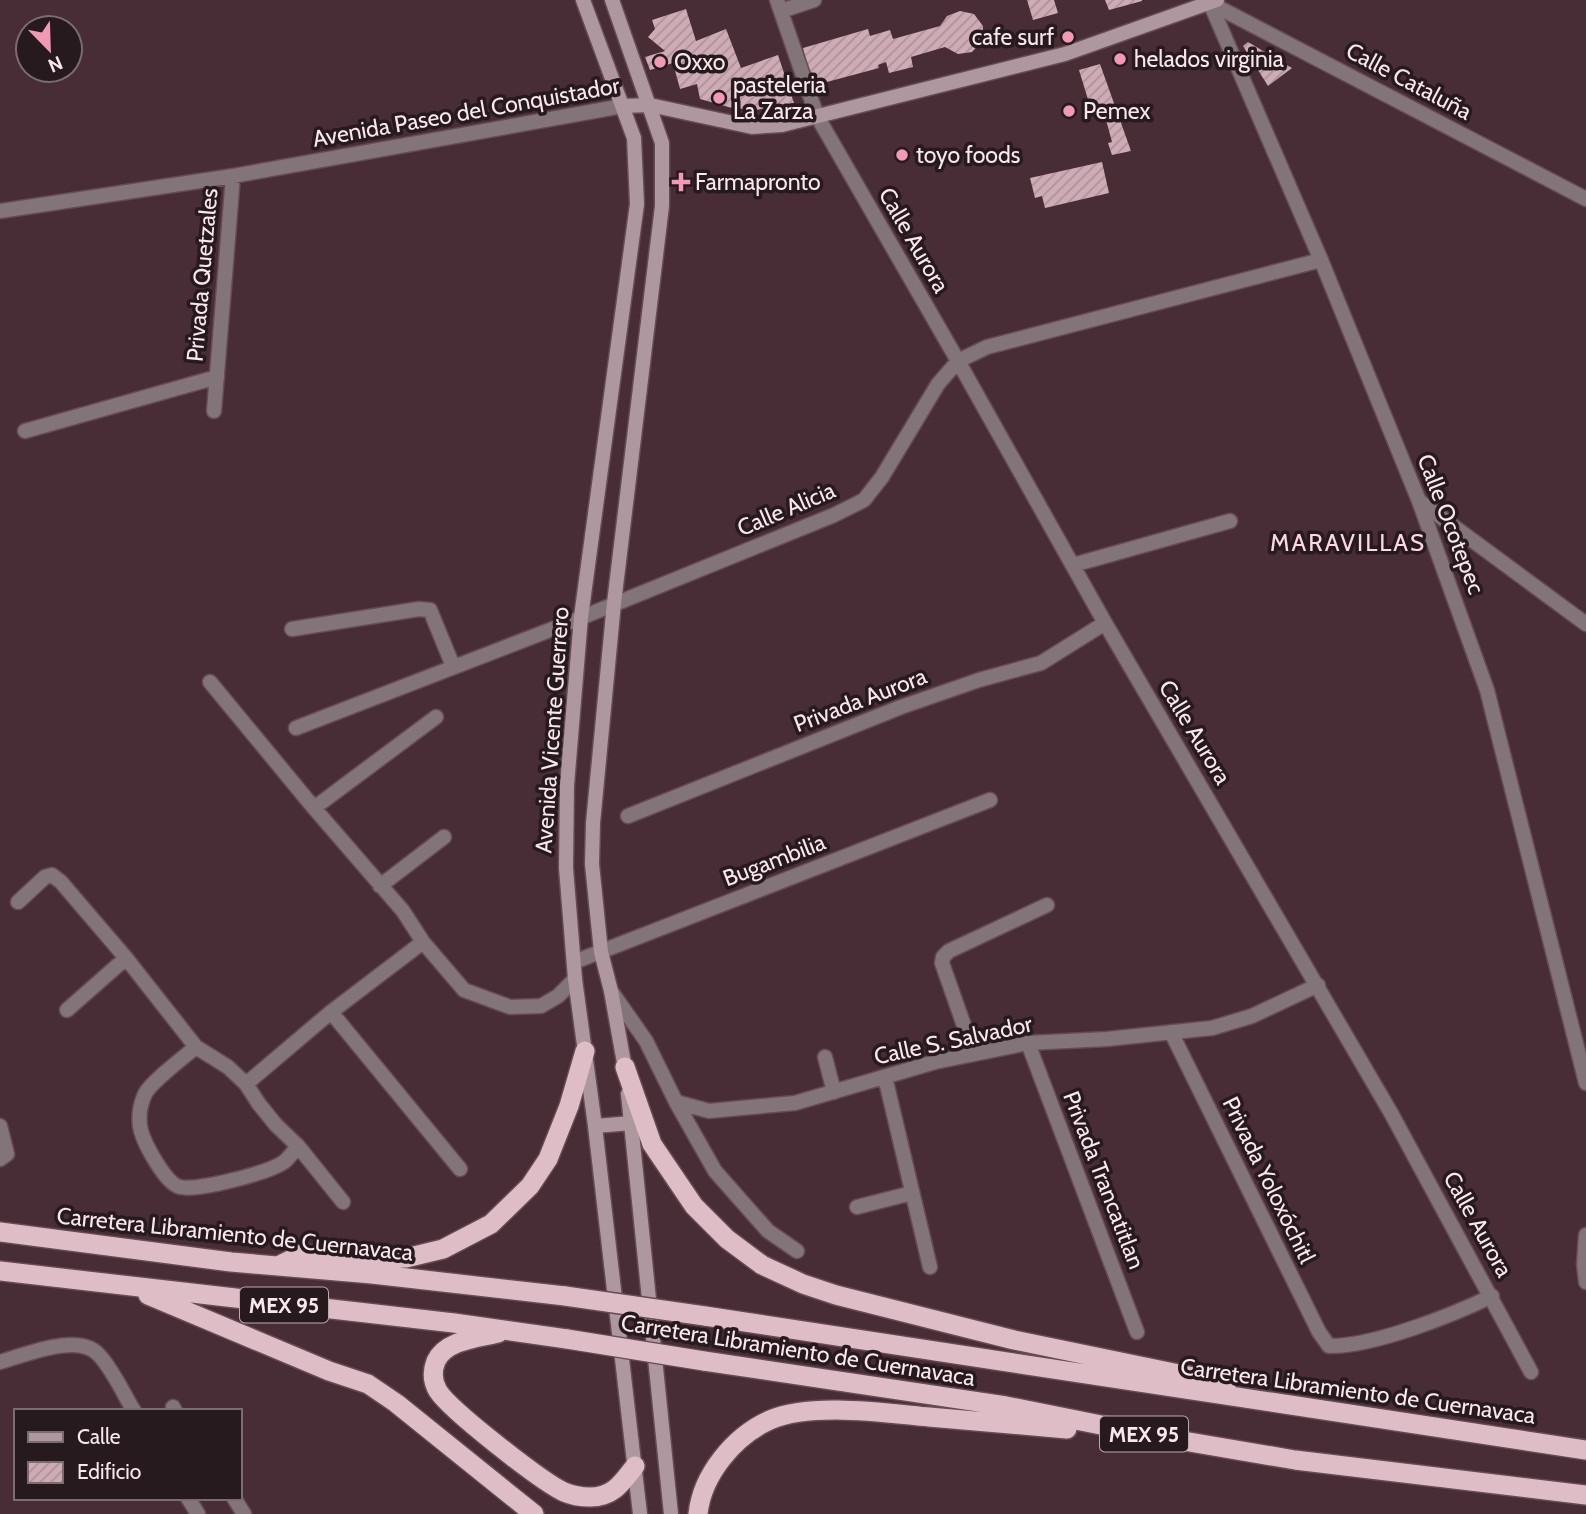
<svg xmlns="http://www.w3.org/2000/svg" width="1586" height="1514" viewBox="0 0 1586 1514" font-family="Cabin,sans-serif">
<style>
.building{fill:url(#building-hatch)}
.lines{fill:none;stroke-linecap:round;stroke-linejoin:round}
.minor-casing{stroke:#654b53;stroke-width:17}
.tertiary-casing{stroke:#654b53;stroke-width:17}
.secondary-casing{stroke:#654b53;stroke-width:17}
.trunk-casing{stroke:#654b53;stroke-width:22}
.minor{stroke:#837479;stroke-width:14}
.tertiary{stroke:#837479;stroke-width:14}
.secondary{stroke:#ae979e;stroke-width:14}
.trunk{stroke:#dfbdc7;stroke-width:19}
.trunk-bridge-casing{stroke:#654b53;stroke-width:22;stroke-linecap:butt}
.trunk-bridge{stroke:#dfbdc7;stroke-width:19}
.poi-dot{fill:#f09ab6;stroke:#271a1e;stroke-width:2.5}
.labels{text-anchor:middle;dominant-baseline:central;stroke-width:7;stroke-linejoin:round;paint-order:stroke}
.shield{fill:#271a1e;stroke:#bbaaae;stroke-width:2}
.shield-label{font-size:21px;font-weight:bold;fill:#fae7ec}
.poi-label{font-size:23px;fill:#fae7ec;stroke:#271a1e;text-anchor:start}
.street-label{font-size:23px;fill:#fae7ec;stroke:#271a1e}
.neighbourhood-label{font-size:24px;letter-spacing:2px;fill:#fdd7e2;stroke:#271a1e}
</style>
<defs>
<pattern id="building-hatch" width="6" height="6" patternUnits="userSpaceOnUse" patternTransform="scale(1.75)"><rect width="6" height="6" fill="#ceabb5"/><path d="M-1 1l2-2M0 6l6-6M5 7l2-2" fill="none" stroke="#ad929a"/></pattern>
</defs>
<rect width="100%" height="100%" fill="#492d36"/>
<path class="building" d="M 1027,0 L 1054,0 L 1058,13 L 1033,20 Z
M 1105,0 L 1142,0 L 1142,1 L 1109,10 Z
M 686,9 L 696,41 L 726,29 L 741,68 L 778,55 L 794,103 L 756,110 L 732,108 L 700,99 L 697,84 L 680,89 L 673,63 L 650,70 L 645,57 L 665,51 L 648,37 L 655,29 L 652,20 Z
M 960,11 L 974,14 L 983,26 L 982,41 L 972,52 L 958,54 L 945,47 L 911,57 L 913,67 L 889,73 L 886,62 L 878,65 L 879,68 L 812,86 L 803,48 L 868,29 L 870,36 L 890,30 L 893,39 L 940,26 L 947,16 Z
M 1248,42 L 1292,68 L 1268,86 L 1243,46 Z
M 1100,64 L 1131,151 L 1112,155 L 1108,143 L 1112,142 L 1105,116 L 1090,106 L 1079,70 Z
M 1102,162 L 1109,193 L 1045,208 L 1042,196 L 1035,198 L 1030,178 Z"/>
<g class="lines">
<defs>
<path id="minor" d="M 777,0 L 817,116 L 958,361 L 1105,623 L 1391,1113 L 1531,1372
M 1210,3 L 1586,199
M 781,11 L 814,0
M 0,211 L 233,176 L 623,106
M 214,411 L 233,176
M 25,431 L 217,377
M 1419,501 L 1586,624
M 1073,565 L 1230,521
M 292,629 L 419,609 L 430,610 L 453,666
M 210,682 L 314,808 L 403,911 L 423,942 L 464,990 L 510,1007 L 541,1006 L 558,996 L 575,979
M 296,728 L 568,623 L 834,515 L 864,500 L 882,477 L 938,384 L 958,361 L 987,347 L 1321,260
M 314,808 L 436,717
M 628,816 L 901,707 L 979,680 L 1041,663 L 1105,623
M 380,886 L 444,837
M 18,902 L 45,877 L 52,875 L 61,882 L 126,958 L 196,1047 L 228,1067 L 246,1084 L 259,1104 L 276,1125 L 298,1146 L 343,1202
M 574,962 L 990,800
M 611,991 L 646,1041 L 676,1102 L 715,1171 L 768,1231 L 797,1251
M 67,1010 L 126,958
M 331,1012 L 460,1169
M 1171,1032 L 1319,1332 L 1329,1346 C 1372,1347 1453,1315 1492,1296
M 1028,1043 L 1137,1332
M 196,1047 C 184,1057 151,1082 145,1094 C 140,1105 138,1119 141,1131 C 145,1145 166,1184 180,1187 C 198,1191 268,1173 284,1162 C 289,1158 294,1151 298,1146
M 974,1054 L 942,963 L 943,957 L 949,951 L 1047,905
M 825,1057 L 834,1092
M 885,1077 L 930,1267
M 246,1084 L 331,1012 L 423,942
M 676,1102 L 709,1111 L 795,1103 L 935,1062 L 1028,1043 L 1107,1039 L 1212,1028 L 1252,1016 L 1318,985
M 0,1126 L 7,1154 L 0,1159
M 857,1207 L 912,1193
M 0,1362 C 25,1355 79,1332 99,1355 C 113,1370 123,1393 134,1411
M 173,1407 L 175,1411
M 188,1498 L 198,1514
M 234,1498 L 244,1514"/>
<path id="tertiary" d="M 1210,3 L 1321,260 L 1419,501 L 1487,690 L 1586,1083
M 1586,1235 L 1584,1264 L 1586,1282"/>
<path id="secondary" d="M 583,0 L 634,138 L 637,204 L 581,617 L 567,785 L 566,868 L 575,979 L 595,1126 L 640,1514
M 612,0 L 662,143 L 662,206 L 614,603 L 593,823 L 592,864 L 601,952 L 611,991 L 626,1074
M 623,106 L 650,105 L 752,127 L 782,125 L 1065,54 L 1217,0
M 628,1094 L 671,1514
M 595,1126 L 632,1123"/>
<path id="trunk" d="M 625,1067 L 652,1144 L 694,1206 L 727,1239 L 762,1265 L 803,1284 L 836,1295 L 1014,1340 L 1208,1380 L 1226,1387
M 0,1232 L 231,1262 L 372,1274 L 565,1296
M 280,1265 L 302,1254 L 358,1258 L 406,1258 L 443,1249 L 491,1224 L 530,1186 L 548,1159 L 569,1106 L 585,1051
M 0,1271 L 454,1323 L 567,1339
M 148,1295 L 329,1371 L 368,1384 L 396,1403 L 534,1514
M 705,1316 L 1586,1450
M 498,1333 C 478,1338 446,1340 436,1361 C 432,1371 432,1381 438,1391 C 450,1410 542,1482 564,1492 C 571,1495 582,1497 590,1497 C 613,1497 622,1483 635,1466
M 704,1361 L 1006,1406 L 1166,1438 L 1295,1460 L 1586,1495
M 698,1514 C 702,1475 734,1436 770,1420 C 811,1402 885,1413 929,1417 C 975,1421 1021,1425 1067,1429"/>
</defs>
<use href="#minor" class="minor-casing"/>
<use href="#tertiary" class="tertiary-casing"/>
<use href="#secondary" class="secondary-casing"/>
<use href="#trunk" class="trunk-casing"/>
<use href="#minor" class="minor"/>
<use href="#tertiary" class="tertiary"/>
<use href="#secondary" class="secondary"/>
<use href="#trunk" class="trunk"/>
<defs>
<path id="trunk-bridge" d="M 565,1296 L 705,1316
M 567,1339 L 704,1361"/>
</defs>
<use href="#trunk-bridge" class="trunk-bridge-casing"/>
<use href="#trunk-bridge" class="trunk-bridge"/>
</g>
<g class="poi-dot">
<circle cx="1068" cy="37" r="7"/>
<circle cx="1120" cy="59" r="7"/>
<circle cx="660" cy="62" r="7"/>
<circle cx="719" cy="98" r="7"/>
<circle cx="1069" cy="111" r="7"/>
<circle cx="902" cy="155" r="7"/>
<path d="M677.5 171.5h7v7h7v7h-7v7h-7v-7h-7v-7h7z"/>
</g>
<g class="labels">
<g class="shield">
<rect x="240" y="1287.5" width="88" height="35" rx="5"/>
<rect x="1100" y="1416.5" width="88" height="35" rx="5"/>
</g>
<g class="shield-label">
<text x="284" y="1305">MEX 95</text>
<text x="1144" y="1434">MEX 95</text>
</g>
<g class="poi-label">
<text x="1054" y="37" text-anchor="end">cafe surf</text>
<text x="1134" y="59">helados virginia</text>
<text x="674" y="62">Oxxo</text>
<text x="733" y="85">pasteleria<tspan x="733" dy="26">La Zarza</tspan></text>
<text x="1083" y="111">Pemex</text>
<text x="916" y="155">toyo foods</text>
<text x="695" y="182">Farmapronto</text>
</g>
<g class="street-label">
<text transform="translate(1409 81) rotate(28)">Calle Cataluña</text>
<text transform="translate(466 112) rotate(-10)">Avenida Paseo del Conquistador</text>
<text transform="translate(914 240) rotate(60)">Calle Aurora</text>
<text transform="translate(202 275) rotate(-85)">Privada Quetzales</text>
<text transform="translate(786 509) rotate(-23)">Calle Alicia</text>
<text transform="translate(1451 524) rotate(69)">Calle Ocotepec</text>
<text transform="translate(860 700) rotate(-21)">Privada Aurora</text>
<text transform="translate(552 730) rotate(-86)">Avenida Vicente Guerrero</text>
<text transform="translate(1195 732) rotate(59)">Calle Aurora</text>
<text transform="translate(774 860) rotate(-21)">Bugambilia</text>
<text transform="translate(953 1040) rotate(-12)">Calle S. Salvador</text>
<text transform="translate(1104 1180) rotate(69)">Privada Trancatitlan</text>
<text transform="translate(1269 1180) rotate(64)">Privada Yoloxóchitl</text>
<text transform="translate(1478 1224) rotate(61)">Calle Aurora</text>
<text transform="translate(235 1234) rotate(6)">Carretera Libramiento de Cuernavaca</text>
<text transform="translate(798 1350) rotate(9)">Carretera Libramiento de Cuernavaca</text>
<text transform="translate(1358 1391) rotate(8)">Carretera Libramiento de Cuernavaca</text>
</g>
<g class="neighbourhood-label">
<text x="1348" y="542">MARAVILLAS</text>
</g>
</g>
<rect x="14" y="1409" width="228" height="91" fill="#271a1e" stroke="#7b6c70" stroke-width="2"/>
<rect x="28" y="1432" width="35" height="10" fill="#ae979e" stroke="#7b6c70" stroke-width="2"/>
<text x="77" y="1444" font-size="21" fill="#fae7ec">Calle</text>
<rect x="28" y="1462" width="35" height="21" fill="url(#building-hatch)" stroke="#7b6c70" stroke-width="2"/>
<text x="77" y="1479" font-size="21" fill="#fae7ec">Edificio</text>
<g transform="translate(49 49) rotate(157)"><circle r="33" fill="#271a1e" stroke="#7b6c70" stroke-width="2"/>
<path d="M0-5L12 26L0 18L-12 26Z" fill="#f09ab6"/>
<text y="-10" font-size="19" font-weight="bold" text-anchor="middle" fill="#fae7ec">N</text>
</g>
</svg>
